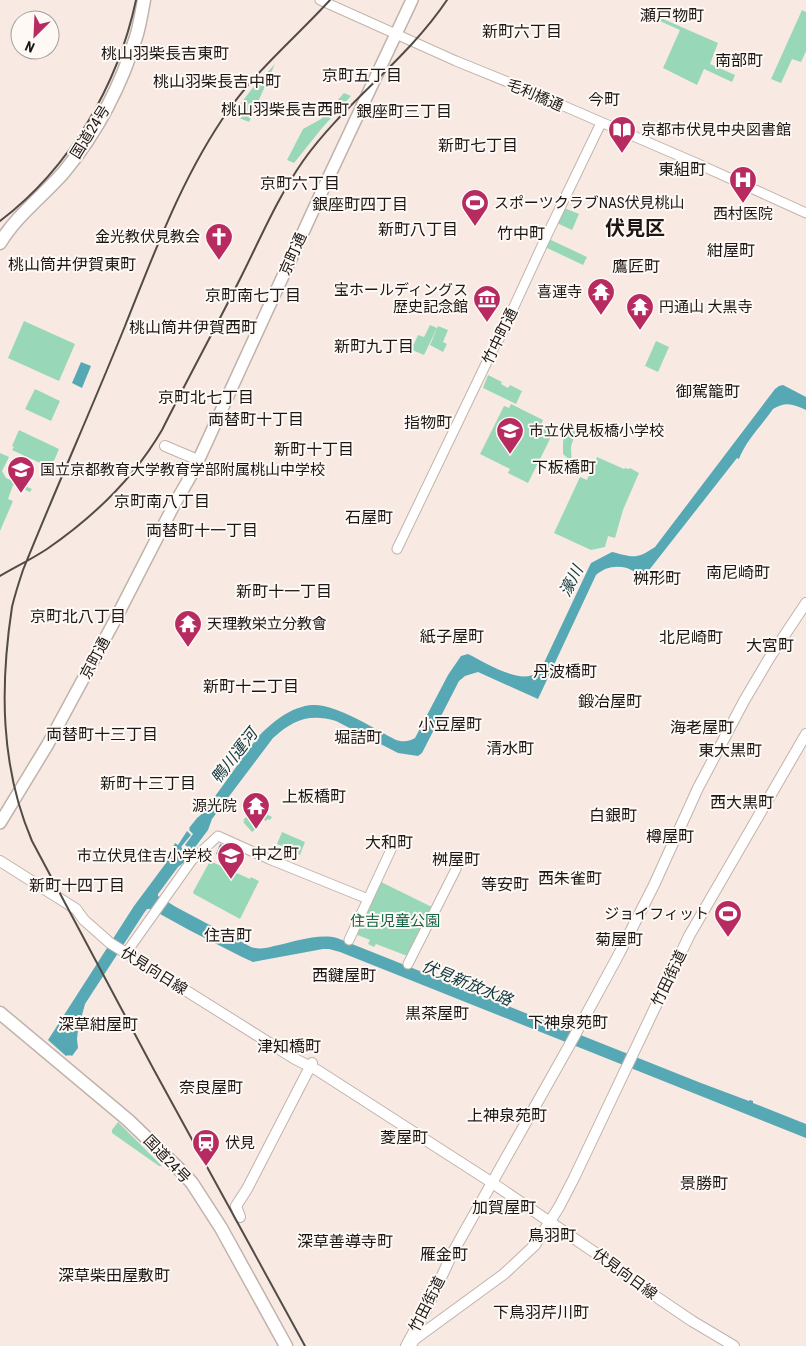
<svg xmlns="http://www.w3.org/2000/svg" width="806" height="1346" viewBox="0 0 806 1346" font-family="'Roboto Condensed','Noto Sans JP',sans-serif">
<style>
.green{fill:#98d8b8}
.water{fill:#57a8b5}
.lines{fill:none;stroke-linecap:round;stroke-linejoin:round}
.tertiary-casing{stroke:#c1b3ab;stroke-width:11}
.secondary-casing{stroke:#c1b3ab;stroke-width:12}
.primary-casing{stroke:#c1b3ab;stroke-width:14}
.trunk-casing{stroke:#c1b3ab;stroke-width:15}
.tertiary{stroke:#fff;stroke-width:9}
.secondary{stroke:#fff;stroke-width:10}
.primary{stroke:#fff;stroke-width:11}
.trunk{stroke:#fff;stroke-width:12}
.rail{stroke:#524b47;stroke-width:2}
.labels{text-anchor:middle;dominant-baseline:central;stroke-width:4;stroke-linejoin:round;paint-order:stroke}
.street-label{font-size:15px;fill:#1c1714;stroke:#fff9f6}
.poi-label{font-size:15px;fill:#1c1714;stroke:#fff9f6;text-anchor:start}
.park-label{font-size:15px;fill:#156446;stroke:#fff9f6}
.neighbourhood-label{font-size:16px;fill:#1c1714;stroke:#fff9f6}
.water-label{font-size:16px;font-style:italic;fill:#0f373c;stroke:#fff9f6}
.district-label{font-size:20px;font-weight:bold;fill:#1c1714;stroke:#fff9f6}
</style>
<rect width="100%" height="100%" fill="#f8eae2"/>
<path class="green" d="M 802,10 L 806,12 L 806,51 L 801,62 L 792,59 L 781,83 L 771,79 Z
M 654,15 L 718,43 L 710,64 L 735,75 L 732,82 L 704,69 L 697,85 L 663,68 L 680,30 L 653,18 Z
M 275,64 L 249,122 L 232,115 L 251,90 Z
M 344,93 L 351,96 L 322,128 L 294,163 L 287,160 L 303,129 L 321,119 Z
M 564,208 L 579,214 L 572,230 L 557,223 Z
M 551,240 L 587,257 L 583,265 L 545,247 L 547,242 Z
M 24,321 L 75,344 L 59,381 L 8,358 Z
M 430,325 L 437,328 L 424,355 L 410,349 L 412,344 L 414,344 L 418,335 L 424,337 Z
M 438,326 L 448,330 L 443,342 L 447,344 L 443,352 L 430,345 Z
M 656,341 L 669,347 L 658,372 L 645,366 Z
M 488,375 L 502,382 L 501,384 L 508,388 L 510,385 L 522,391 L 516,404 L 483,388 Z
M 35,389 L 60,401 L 51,421 L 25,409 Z
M 511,404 L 543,420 L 540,427 L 553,433 L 528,483 L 508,473 L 510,469 L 480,454 L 504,406 L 509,408 Z
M 573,425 L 578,427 L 578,429 C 576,432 571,444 571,448 C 571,453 572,456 571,461 L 563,454 C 563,443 562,429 573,425 Z
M 19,430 L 59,449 L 51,468 L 12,450 L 14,447 L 12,446 Z
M 0,453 L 9,457 L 2,471 L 6,478 L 32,489 L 30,492 L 13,485 L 8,499 L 13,501 L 0,531 Z
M 597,457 L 624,469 L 625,468 L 629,469 L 630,468 L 639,473 L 623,510 L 615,538 L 608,536 L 605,547 L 591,550 L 554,533 L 580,477 L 587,480 Z
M 255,809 L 272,817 L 270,820 L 268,819 L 266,821 L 262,819 L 256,829 L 252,832 L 243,822 L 245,821 L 243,820 Z
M 282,832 L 305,842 L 300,855 L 282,847 L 282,846 L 277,844 Z
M 210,861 L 250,879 L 251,877 L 259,881 L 240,919 L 194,894 L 193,892 Z
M 379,881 L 434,908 L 410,957 L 376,944 L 374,947 L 368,944 L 370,940 L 355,934 Z
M 118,1122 L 162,1166 L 159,1166 L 112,1133 L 112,1130 Z"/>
<path class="water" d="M 81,362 L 91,366 L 82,388 L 72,383 Z
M 783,385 L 806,397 L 806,410 C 794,404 785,401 773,409 C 762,425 745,442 739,459 L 737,458 L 646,574 C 638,575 634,571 627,568 C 615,565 605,567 596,575 L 538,699 L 478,672 L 465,676 L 459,681 L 422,753 L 418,756 L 398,753 L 336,721 C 309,713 293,720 273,738 L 212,819 L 208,830 L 193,850 L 185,845 L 193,834 L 189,830 L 190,829 L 189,828 L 197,818 L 203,813 L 257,738 C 271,723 291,706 313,705 C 336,704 375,729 396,740 C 403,742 408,742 415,738 L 448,675 L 461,656 L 468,654 C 485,662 519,685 537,673 C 539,671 540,669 542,667 L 590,565 L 591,563 L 612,552 C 633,557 636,560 655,547 L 775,389 L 779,386 Z
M 187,831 L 191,835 L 181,847 L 191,855 L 186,861 L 178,867 L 158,894 L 158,896 L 176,907 L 251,947 C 260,950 266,948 274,946 C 294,942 318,933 337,938 L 701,1083 L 749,1101 L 750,1100 L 753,1101 L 753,1103 L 806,1124 L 806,1138 L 340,952 L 329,949 L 323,949 L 253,962 L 242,957 L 189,930 L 151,909 L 147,909 L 144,913 L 85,1004 L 78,1030 L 77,1039 L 78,1048 L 72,1056 L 70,1055 L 69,1056 L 68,1055 L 66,1056 L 48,1040 L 134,906 L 166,863 L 175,843 L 178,845 Z
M 220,844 L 241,853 L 237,863 L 216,854 Z"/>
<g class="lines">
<defs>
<path id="tertiary" d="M 320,0 L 456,61 L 515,85 L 696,163 L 806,213
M 397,549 L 495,345 L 499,339 L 547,235 L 601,123
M 349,940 L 395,841
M 126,953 L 192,860 L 218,836 L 269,859 L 368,899
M 408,964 L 456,869"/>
<path id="secondary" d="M 165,446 L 198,460
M 0,861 L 76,909 L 84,920 L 110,943 L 295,1059 L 317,1070 L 491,1182 L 597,1254 L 658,1298 L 692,1321 L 734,1346
M 240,1217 L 236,1206 L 247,1189 L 312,1063
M 406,1346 L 427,1308 L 453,1252 L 569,1046 L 619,954 L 654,885 L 698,788 L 744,701 L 770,657 L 806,603
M 410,1346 L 415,1339 L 504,1274 L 535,1245 L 559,1207 L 574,1178 L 689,936 L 806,734"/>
<path id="primary" d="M 0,823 L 48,744 L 114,622 L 175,503 L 193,472 L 317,202 L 412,0"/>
<path id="trunk" d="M 0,243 C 16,216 43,196 64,172 C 97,132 122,84 137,34 C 140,23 142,11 144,0
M 0,1013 L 128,1120 L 181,1171 L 192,1183 L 221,1228 L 286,1346"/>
</defs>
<use href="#tertiary" class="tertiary-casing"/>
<use href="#secondary" class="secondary-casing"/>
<use href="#primary" class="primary-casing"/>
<use href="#trunk" class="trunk-casing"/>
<use href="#tertiary" class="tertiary"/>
<use href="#secondary" class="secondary"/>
<use href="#primary" class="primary"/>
<use href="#trunk" class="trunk"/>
<path class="rail" d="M 0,221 C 70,168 118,85 136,0
M 0,576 C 15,567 32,559 47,549 C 92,518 134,478 162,430 C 188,378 216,327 242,275 C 261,237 278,197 303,161 C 345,102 407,60 447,0
M 305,1346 L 154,1070 L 32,841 C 0,766 0,686 12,607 C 15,594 19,582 23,570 C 56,488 92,408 125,326 C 155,251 183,174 230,108 C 259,68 297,36 330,0"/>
</g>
<defs>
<symbol id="library-pin" viewBox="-11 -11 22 30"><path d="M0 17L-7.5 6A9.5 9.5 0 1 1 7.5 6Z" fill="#b82b61" stroke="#fff9f6"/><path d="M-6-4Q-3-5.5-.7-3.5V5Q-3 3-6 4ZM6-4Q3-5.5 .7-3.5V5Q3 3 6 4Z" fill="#fff"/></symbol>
<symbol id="hospital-pin" viewBox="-11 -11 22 30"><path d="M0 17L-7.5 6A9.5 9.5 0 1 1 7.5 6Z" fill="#b82b61" stroke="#fff9f6"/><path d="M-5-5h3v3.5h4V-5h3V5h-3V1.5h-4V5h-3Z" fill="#fff"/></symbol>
<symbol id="stadium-pin" viewBox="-11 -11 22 30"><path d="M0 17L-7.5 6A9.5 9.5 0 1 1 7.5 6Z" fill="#b82b61" stroke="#fff9f6"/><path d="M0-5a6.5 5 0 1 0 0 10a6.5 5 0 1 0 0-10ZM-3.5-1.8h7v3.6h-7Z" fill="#fff"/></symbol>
<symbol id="church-pin" viewBox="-11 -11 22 30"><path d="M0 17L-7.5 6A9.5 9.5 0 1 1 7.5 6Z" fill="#b82b61" stroke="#fff9f6"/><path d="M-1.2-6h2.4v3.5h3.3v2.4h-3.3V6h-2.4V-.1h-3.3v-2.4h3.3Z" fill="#fff"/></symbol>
<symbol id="temple-pin" viewBox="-11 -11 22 30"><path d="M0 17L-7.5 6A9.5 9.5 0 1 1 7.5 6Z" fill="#b82b61" stroke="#fff9f6"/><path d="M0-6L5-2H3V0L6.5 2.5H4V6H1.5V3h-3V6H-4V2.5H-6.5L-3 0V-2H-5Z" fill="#fff"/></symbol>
<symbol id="museum-pin" viewBox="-11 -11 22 30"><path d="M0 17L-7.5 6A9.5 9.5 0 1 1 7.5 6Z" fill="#b82b61" stroke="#fff9f6"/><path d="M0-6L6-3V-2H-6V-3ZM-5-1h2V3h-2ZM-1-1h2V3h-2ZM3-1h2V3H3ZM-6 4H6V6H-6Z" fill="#fff"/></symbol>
<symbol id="school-pin" viewBox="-11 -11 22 30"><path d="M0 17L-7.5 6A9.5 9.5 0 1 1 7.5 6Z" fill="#b82b61" stroke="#fff9f6"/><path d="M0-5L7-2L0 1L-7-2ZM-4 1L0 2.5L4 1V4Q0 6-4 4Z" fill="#fff"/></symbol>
<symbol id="station-pin" viewBox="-11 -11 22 30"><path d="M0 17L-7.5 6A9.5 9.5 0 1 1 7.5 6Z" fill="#b82b61" stroke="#fff9f6"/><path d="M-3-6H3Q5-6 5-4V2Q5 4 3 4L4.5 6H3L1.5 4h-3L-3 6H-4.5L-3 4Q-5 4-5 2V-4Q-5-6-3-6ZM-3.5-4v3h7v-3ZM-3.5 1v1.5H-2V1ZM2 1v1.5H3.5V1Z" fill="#fff"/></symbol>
</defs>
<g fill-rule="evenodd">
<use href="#library-pin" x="606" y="114" width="32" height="43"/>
<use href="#hospital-pin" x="727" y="164" width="32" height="43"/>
<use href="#stadium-pin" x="459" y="187" width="32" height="43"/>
<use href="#church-pin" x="203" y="221" width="32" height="43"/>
<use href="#temple-pin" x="585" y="276" width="32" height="43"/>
<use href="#museum-pin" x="471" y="283" width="32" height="43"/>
<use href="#temple-pin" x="624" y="291" width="32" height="43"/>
<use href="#school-pin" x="494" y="415" width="32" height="43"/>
<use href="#school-pin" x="5" y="454" width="32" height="43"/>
<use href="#temple-pin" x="172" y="608" width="32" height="43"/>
<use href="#temple-pin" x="240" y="790" width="32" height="43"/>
<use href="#school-pin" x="215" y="840" width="32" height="43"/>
<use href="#stadium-pin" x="712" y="898" width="32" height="43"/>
<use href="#station-pin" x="190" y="1127" width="32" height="43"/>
</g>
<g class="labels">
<g class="street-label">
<text transform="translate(535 95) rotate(23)">毛利橋通</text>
<text transform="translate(90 132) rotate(-58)">国道24号</text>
<text transform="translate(293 254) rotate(-66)">京町通</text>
<text transform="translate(500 336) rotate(-64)">竹中町通</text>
<text transform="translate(95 658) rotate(-62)">京町通</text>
<text transform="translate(154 971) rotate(32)">伏見向日線</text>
<text transform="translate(669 978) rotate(-64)">竹田街道</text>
<text transform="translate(167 1159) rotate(46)">国道24号</text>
<text transform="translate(625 1274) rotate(36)">伏見向日線</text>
<text transform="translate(427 1304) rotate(-63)">竹田街道</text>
</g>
<g class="poi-label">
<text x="641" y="130">京都市伏見中央図書館</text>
<text x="494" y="203">スポーツクラブNAS伏見桃山</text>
<text x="743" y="214" text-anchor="middle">西村医院</text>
<text x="200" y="237" text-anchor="end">金光教伏見教会</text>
<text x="468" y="290" text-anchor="end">宝ホールディングス<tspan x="468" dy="17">歴史記念館</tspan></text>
<text x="582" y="292" text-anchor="end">喜運寺</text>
<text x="659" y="307">円通山 大黒寺</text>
<text x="529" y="431">市立伏見板橋小学校</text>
<text x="40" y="470">国立京都教育大学教育学部附属桃山中学校</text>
<text x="207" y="624">天理教栄立分教會</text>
<text x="237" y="806" text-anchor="end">源光院</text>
<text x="212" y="856" text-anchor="end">市立伏見住吉小学校</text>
<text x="709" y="914" text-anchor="end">ジョイフィット</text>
<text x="225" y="1143">伏見</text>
</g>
<g class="park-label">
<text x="395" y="921">住吉児童公園</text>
</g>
<g class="neighbourhood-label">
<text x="672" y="15">瀬戸物町</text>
<text x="522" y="31">新町六丁目</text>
<text x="165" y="53">桃山羽柴長吉東町</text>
<text x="739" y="60">南部町</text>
<text x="362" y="75">京町五丁目</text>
<text x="217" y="81">桃山羽柴長吉中町</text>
<text x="604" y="99">今町</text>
<text x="285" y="109">桃山羽柴長吉西町</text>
<text x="404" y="111">銀座町三丁目</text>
<text x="478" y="145">新町七丁目</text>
<text x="682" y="169">東組町</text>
<text x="300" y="183">京町六丁目</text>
<text x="360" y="204">銀座町四丁目</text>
<text x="418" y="229">新町八丁目</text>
<text x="521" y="233">竹中町</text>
<text x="731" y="250">紺屋町</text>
<text x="72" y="264">桃山筒井伊賀東町</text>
<text x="636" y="266">鷹匠町</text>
<text x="253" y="295">京町南七丁目</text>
<text x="193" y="327">桃山筒井伊賀西町</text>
<text x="374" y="346">新町九丁目</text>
<text x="708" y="391">御駕籠町</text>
<text x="206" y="397">京町北七丁目</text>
<text x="256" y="419">両替町十丁目</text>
<text x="428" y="422">指物町</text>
<text x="314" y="449">新町十丁目</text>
<text x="564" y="467">下板橋町</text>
<text x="162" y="501">京町南八丁目</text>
<text x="369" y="517">石屋町</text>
<text x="202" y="530">両替町十一丁目</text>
<text x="738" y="572">南尼崎町</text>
<text x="657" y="578">桝形町</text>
<text x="284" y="591">新町十一丁目</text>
<text x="78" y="616">京町北八丁目</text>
<text x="452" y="636">紙子屋町</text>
<text x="691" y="637">北尼崎町</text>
<text x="770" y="645">大宮町</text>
<text x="565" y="671">丹波橋町</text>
<text x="251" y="686">新町十二丁目</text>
<text x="610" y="701">鍛冶屋町</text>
<text x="450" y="724">小豆屋町</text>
<text x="702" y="727">海老屋町</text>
<text x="102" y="734">両替町十三丁目</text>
<text x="358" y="737">堀詰町</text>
<text x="510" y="748">清水町</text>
<text x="730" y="750">東大黒町</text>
<text x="148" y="783">新町十三丁目</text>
<text x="314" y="796">上板橋町</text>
<text x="742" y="802">西大黒町</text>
<text x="613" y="815">白銀町</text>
<text x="670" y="836">樽屋町</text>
<text x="389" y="842">大和町</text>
<text x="275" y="853">中之町</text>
<text x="456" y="859">桝屋町</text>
<text x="570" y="878">西朱雀町</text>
<text x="505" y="884">等安町</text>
<text x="77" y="885">新町十四丁目</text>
<text x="228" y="935">住吉町</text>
<text x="619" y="939">菊屋町</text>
<text x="344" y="975">西鍵屋町</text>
<text x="437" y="1013">黒茶屋町</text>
<text x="568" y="1022">下神泉苑町</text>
<text x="98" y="1024">深草紺屋町</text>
<text x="289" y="1046">津知橋町</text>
<text x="211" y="1087">奈良屋町</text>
<text x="507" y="1115">上神泉苑町</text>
<text x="404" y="1137">菱屋町</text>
<text x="704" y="1183">景勝町</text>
<text x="504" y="1207">加賀屋町</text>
<text x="552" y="1235">鳥羽町</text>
<text x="345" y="1241">深草善導寺町</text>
<text x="444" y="1254">雁金町</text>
<text x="114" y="1275">深草柴田屋敷町</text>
<text x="541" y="1312">下鳥羽芹川町</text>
</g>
<g class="water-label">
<text transform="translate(571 581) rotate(-63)">濠川</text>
<text transform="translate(234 756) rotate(-52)">鴨川運河</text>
<text transform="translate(467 983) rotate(22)">伏見新放水路</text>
</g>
<g class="district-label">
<text x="635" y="228">伏見区</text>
</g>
</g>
<g transform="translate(35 35) rotate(204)"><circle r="24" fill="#fff9f6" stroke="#a49f9c"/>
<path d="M0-4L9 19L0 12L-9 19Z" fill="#b82b61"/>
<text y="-8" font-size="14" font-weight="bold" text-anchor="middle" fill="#1c1714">N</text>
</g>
</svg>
